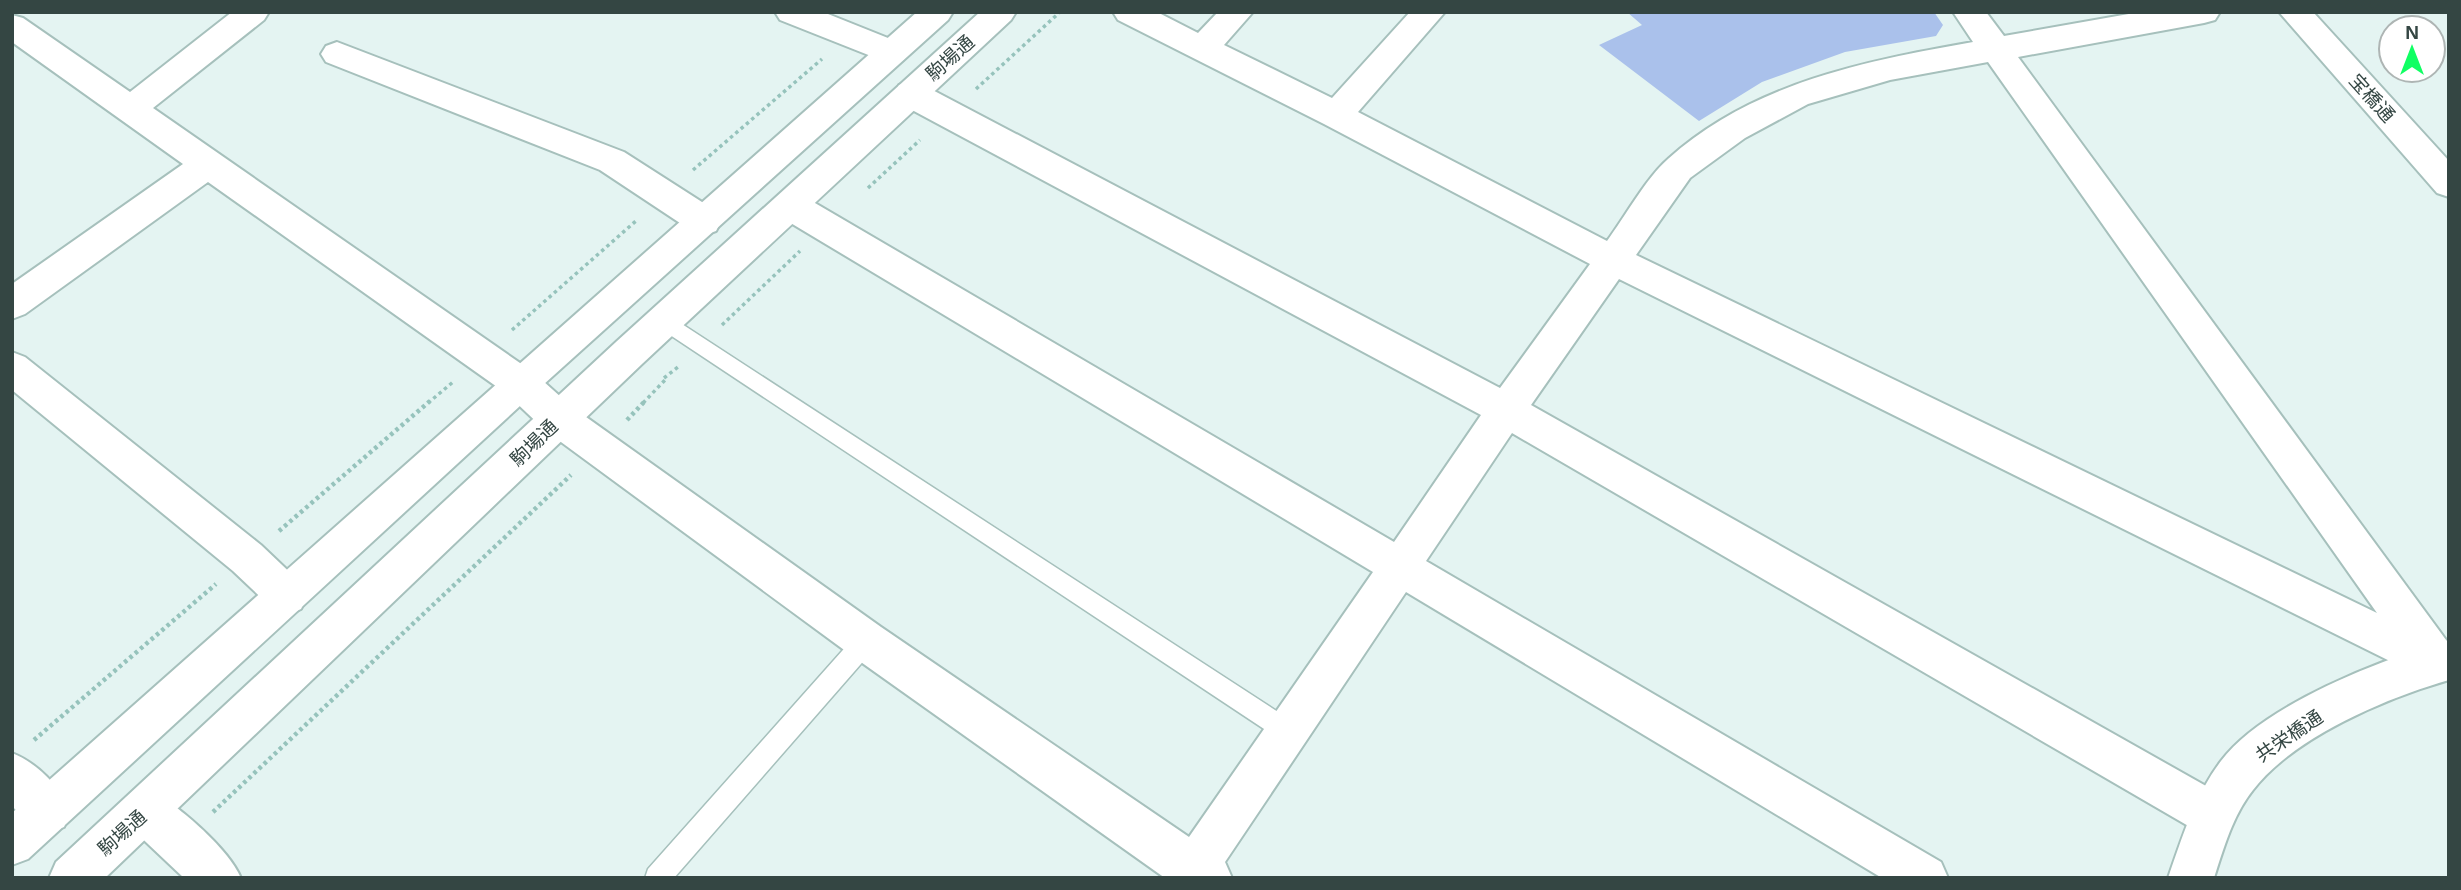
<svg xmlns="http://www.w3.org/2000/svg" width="2461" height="890" viewBox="0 0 2461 890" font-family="Arial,'Noto Sans JP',sans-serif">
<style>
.green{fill:#aac1eb}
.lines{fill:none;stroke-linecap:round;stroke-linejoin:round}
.service-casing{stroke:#a6c0bc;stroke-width:3}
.minor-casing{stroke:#a6c0bc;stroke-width:4}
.tertiary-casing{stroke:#a6c0bc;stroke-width:4}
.path-far1{stroke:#96c3bc;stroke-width:3.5;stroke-dasharray:3.5 3.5;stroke-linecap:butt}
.path{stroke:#96c3bc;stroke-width:4.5;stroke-dasharray:3.5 3.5;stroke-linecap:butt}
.service{fill:#fff;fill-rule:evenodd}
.minor{fill:#fff;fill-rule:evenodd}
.tertiary{fill:#fff;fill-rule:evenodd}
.labels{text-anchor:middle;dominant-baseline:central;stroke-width:5;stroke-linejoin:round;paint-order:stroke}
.street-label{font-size:19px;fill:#344643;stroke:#fff}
</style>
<rect width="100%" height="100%" fill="#e4f4f2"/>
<path class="green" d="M 1627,12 L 1934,12 L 1943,25 L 1936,36 L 1845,52 L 1762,82 L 1699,121 L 1599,45 L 1642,25 Z"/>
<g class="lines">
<defs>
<path id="service" d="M 665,313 L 1295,723 L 1299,731 L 1295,739 L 1287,742 L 1279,739 L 658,327 L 655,321 L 658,315 Z
M 866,630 L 874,633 L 877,641 L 874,649 L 674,878 L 645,878 L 648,869 L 858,633 Z"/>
<path id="minor" d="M 232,12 L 269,12 L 264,20 L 153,108 L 533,372 L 572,407 L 881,627 L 1189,837 L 1373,572 L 779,216 L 774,206 L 779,196 L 791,193 L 803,196 L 1394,542 L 1481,415 L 899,103 L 895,94 L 899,85 L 911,82 L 923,85 L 1500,388 L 1590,264 L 1324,124 L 1118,20 L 1113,12 L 1157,12 L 1198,33 L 1218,12 L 1253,12 L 1224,45 L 1332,98 L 1410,12 L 1445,12 L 1358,112 L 1607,241 C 1624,218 1647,177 1668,159 C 1752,83 1865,61 1973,42 L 1953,12 L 1986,12 L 2004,36 L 2140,12 L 2220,12 L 2215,20 L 2204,23 L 2018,57 L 2449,644 L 2449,678 L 2437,683 L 2422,677 L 1619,279 L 1531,405 L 2229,799 L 2235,815 L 2229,831 L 2213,837 L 2197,831 L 1512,433 L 1426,561 L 1941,862 L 1948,878 L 1882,878 L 1406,592 L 1225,862 L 1232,878 L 1165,878 L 851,655 L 546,431 L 507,394 L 208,182 L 25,314 L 12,319 L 12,284 L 183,164 L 12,42 L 12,15 L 23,18 L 130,92 ZM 1988,62 L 2377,613 L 1636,255 L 1690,178 L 1745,138 L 1808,104 L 1890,80 Z
M 775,12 L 823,12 L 903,44 L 908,52 L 903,60 L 892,64 L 881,60 L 780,20 Z
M 337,42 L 624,152 L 716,211 L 721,221 L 716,231 L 704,235 L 692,231 L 600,170 L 326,62 L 321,54 L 326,46 Z
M 12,352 L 25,357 L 261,545 L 301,583 L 307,596 L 301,609 L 287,615 L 273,609 L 233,571 L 12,390 Z
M 12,753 C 37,763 60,786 70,811 L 64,827 L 48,833 L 32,827 L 12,806 Z
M 146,789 C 175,801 229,849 241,878 L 184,878 L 130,827 L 124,811 L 130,795 Z"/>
<path id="tertiary" d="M 917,12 L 953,12 L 948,20 L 533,394 L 28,859 L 12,865 L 12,813 Z
M 980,12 L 1016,12 L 1011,20 L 642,364 L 105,878 L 49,878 L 56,862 L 616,342 Z
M 2279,12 L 2313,12 L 2449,161 L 2449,197 L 2437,193 Z
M 2449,640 L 2449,680 C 2386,698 2294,737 2253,790 C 2233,815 2224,847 2214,878 L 2168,878 C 2182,838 2195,795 2221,761 C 2263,705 2382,659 2449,640 Z"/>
</defs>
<use href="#service" class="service-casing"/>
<use href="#minor" class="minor-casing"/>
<use href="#tertiary" class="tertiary-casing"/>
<path class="path-far1" d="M 976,89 L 1060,12
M 693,170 L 822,59
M 868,188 L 920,140
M 722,325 L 800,251
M 512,330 L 637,220
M 664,378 L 678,367
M 428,403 L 453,382
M 643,403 L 666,379"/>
<path class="path" d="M 627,420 L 645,401
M 279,531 L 430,401
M 34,740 L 216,584
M 213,812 L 571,475"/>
<use href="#service" class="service"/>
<use href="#minor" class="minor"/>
<use href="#tertiary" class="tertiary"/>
</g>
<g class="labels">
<g class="street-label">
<text transform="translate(950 58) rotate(-42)">駒場通</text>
<text transform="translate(2372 98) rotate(48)">宝橋通</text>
<text transform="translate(534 443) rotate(-44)">駒場通</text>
<text transform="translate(2289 736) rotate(-34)">共栄橋通</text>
<text transform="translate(122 833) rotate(-42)">駒場通</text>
</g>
</g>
<rect width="2461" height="890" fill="none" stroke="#344643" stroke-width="28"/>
<g transform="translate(2412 49)"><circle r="33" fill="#ffffff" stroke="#aeb5b4" stroke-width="2"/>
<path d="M0-5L12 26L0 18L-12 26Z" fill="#10ff63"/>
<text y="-10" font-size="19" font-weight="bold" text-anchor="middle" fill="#344643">N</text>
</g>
</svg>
